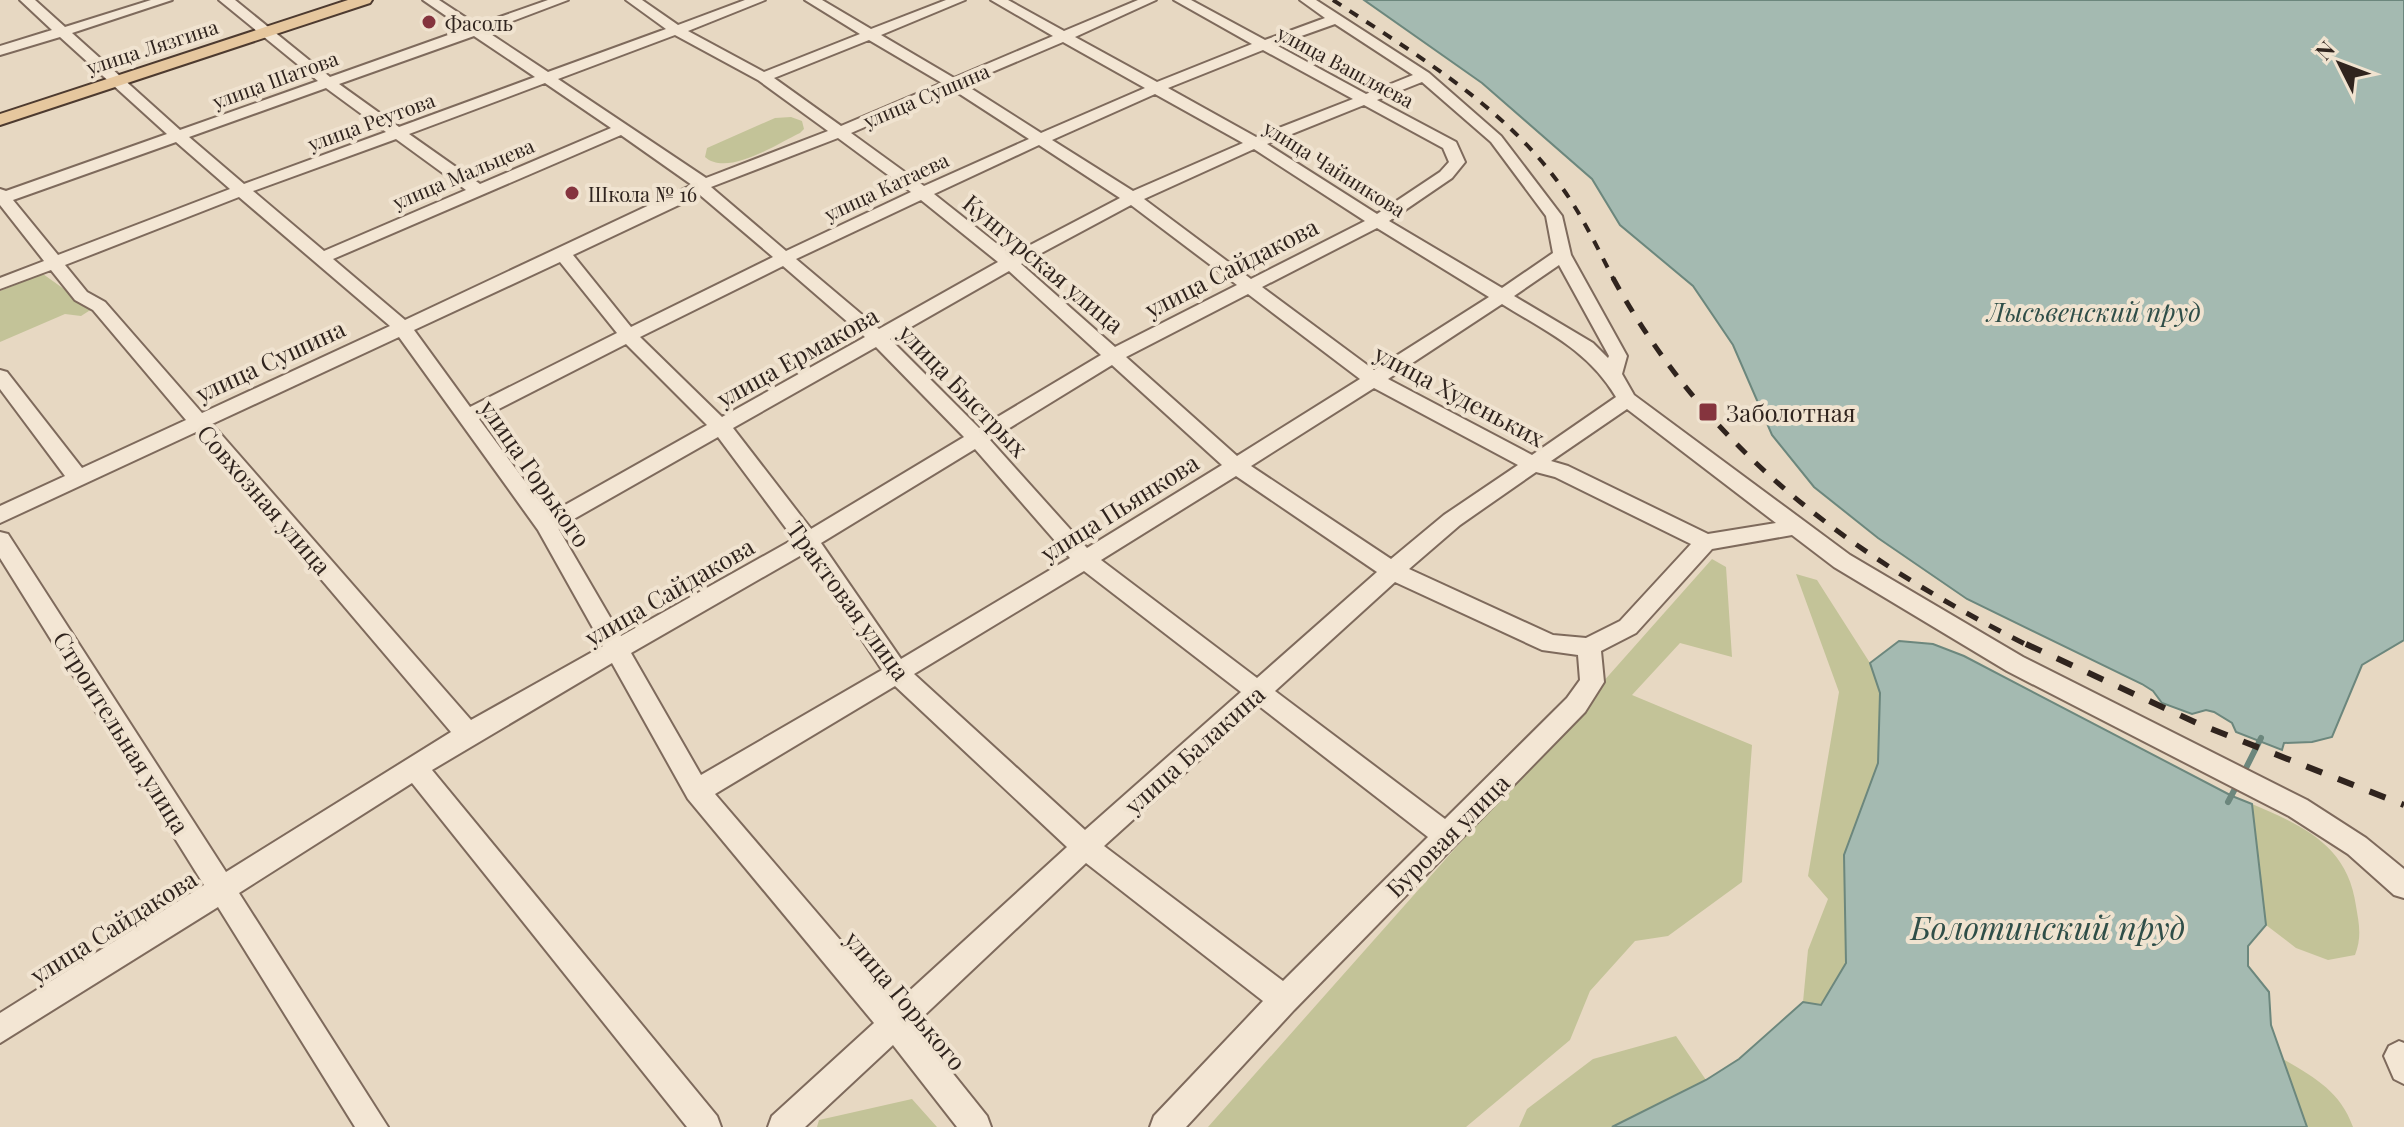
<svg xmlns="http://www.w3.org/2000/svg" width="2404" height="1127" viewBox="0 0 2404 1127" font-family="'Playfair Display',serif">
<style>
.green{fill:#c3c398}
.water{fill:#a4bab1;stroke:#6c877d;stroke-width:2}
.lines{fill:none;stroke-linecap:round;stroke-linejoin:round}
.stream{stroke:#6c877d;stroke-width:6}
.minor-casing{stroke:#7e6a5c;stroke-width:4}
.major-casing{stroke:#4d3a2f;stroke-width:4}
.minor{fill:#f3e6d4;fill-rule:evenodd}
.major{fill:#e6c79e;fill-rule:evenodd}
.rail-far2{stroke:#30241e;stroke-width:4;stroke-dasharray:10 10;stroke-linecap:butt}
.rail-far1{stroke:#30241e;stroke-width:5;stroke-dasharray:13 13;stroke-linecap:butt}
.rail{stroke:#30241e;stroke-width:6;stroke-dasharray:17 17;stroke-linecap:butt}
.poi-dot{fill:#85343e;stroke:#f0e3d0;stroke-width:3}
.labels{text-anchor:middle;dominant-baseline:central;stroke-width:8;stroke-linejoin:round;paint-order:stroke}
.far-poi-label{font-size:20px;fill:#30241e;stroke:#f0e3d0;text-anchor:start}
.far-street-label{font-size:20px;fill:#30241e;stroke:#f0e3d0}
.street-label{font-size:24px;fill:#30241e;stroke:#f0e3d0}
.poi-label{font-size:24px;fill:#30241e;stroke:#f0e3d0;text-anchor:start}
.water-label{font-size:26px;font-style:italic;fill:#2f4e48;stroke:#f0e3d0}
.near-water-label{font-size:32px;font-style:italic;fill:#2f4e48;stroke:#f0e3d0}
</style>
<rect width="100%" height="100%" fill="#e7d8c2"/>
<path class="green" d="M 791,117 L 802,121 L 804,129 L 800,133 C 777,144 727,177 705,157 L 707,148 L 775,118 Z
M 43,274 L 92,309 L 81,316 L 65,314 L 0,342 L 0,291 Z
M 1712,559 L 1726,567 L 1732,657 L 1680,643 L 1632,695 L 1752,745 L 1742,882 L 1668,936 L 1635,941 L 1590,991 L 1570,1040 L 1466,1127 L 1208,1127 Z
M 1796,574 L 1817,580 L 1870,663 L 1880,693 L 1878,763 L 1844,855 L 1846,963 L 1821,1005 L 1803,1002 L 1808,950 L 1828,899 L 1808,876 L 1839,692 Z
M 2252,804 C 2304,826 2348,846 2356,906 C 2359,924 2362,937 2355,955 L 2328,960 L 2296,948 L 2266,925 Z
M 1676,1036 L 1706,1080 L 1612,1127 L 1519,1127 L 1527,1109 L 1593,1059 Z
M 2283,1059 C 2315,1078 2340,1091 2353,1127 L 2307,1127 Z
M 912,1099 L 937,1127 L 817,1127 L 819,1120 Z"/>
<path class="water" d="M 1364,0 L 2404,0 L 2404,640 L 2362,665 L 2332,737 L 2312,742 L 2284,743 L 2282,750 L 2236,732 L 2232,723 L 2214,712 L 2206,710 L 2192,714 L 2162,703 L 2153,691 L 2142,684 L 1967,599 L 1878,538 L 1814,487 L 1772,435 L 1733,345 L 1693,286 L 1620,225 L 1592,179 L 1482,83 Z
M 1899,641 L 1933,644 L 1964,656 L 2232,796 L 2252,804 L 2266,925 L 2248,946 L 2248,966 L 2269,992 L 2271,1025 L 2307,1127 L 1612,1127 L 1706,1080 L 1739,1059 L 1803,1002 L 1821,1005 L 1846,963 L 1844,855 L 1878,763 L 1880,693 L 1870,663 Z"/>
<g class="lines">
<path class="stream" d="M 2243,774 L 2261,738
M 2228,802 L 2238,783"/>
<defs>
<path id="minor" d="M 20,0 L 35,0 L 65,27 L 151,0 L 172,0 L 72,33 L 180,130 L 318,81 L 219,0 L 235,0 L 330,77 L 465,29 L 423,0 L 439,0 L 477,25 L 548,0 L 568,0 L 486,31 L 548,72 L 666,29 L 626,0 L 642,0 L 678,25 L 745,0 L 765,0 L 688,31 L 764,72 L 860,34 L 805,0 L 822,0 L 871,29 L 946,0 L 965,0 L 881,35 L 954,78 L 1053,36 L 991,0 L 1008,0 L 1064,31 L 1138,0 L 1156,0 L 1075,37 L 1157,82 L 1252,44 L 1174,0 L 1191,0 L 1265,40 L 1325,18 L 1300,0 L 1316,0 L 1429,73 L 1501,136 L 1562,216 L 1571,255 L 1627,356 L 1622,374 L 1634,395 L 1850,555 L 2023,657 L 2307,800 L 2366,838 L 2404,869 L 2404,898 L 2394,895 L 2348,854 L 2289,816 L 2007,671 L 1834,567 L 1792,535 L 1712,549 L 1636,633 L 1601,651 L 1604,682 L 1585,712 L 1294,1010 L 1186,1127 L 1150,1127 L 1154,1116 L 1263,1001 L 1086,863 L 914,1025 L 987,1116 L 991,1127 L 957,1127 L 893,1045 L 805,1127 L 768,1127 L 772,1116 L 874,1023 L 688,799 L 612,663 L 432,770 L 717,1116 L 721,1127 L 687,1127 L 412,783 L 239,893 L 388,1127 L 355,1127 L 218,907 L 0,1043 L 0,1013 L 204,885 L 0,558 L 0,532 L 8,534 L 226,872 L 451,732 L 196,432 L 0,523 L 0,506 L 65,476 L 0,389 L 0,370 L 7,372 L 82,468 L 186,420 L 93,310 L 75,300 L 51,270 L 0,289 L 0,278 L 44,261 L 0,205 L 0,189 L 6,191 L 167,134 L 60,37 L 0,55 L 0,46 L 52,30 ZM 1335,24 L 1413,75 L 1366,94 L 1276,45 ZM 675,35 L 758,80 L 828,131 L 706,178 L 558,79 ZM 474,36 L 535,77 L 399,127 L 339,84 ZM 869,40 L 942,83 L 841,126 L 774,78 ZM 1063,42 L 1145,88 L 1041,133 L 964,84 ZM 1263,50 L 1353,99 L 1256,137 L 1168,88 ZM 1422,82 L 1491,142 L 1546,216 L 1553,253 L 1502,288 L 1389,221 L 1452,178 L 1465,162 L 1456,142 L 1377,100 ZM 545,83 L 611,128 L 480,184 L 409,134 ZM 326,88 L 386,132 L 244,184 L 189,137 ZM 952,89 L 1029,139 L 924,186 L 851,133 ZM 1155,94 L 1243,143 L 1133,191 L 1052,140 ZM 1364,105 L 1443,148 L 1449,162 L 1440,172 L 1377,214 L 1267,144 ZM 621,135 L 692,185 L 405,320 L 333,259 ZM 838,138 L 911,192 L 786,251 L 711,187 ZM 396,139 L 466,190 L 324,251 L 253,191 ZM 176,142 L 230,189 L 58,255 L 13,200 ZM 1039,145 L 1120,198 L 1011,255 L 934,194 ZM 1254,149 L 1365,221 L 1251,279 L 1144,199 ZM 700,195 L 773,257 L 631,327 L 573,255 ZM 239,197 L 390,326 L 202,413 L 105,302 L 87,292 L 65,265 ZM 921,200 L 998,262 L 879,329 L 796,259 ZM 1131,205 L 1237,285 L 1115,347 L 1021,264 ZM 1377,228 L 1489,297 L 1374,370 L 1262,287 ZM 560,262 L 617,333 L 470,407 L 414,330 ZM 1559,265 L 1609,356 L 1608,358 L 1593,343 L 1514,296 ZM 783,266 L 865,337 L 722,417 L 640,337 ZM 1009,271 L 1101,355 L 979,428 L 890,339 ZM 1248,294 L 1360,379 L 1237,456 L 1126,357 ZM 1502,304 C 1547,332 1588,350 1616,397 L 1532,455 L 1388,379 ZM 399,337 L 538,530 L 603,646 L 471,720 L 212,424 ZM 626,344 L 707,425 L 549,514 L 479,419 ZM 876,347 L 964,437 L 811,529 L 733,428 ZM 1112,365 L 1222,465 L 1087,548 L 990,440 ZM 1374,388 L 1518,465 L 1444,515 L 1391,559 L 1251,466 ZM 1627,409 L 1776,523 L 1708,534 L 1568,466 L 1551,461 ZM 718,437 L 794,539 L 621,636 L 558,528 ZM 975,449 L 1070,558 L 901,659 L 821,543 ZM 1536,472 L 1555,477 L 1691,544 L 1620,621 L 1586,638 L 1553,635 L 1409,569 L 1460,525 ZM 1236,476 L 1377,572 L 1257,678 L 1101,560 ZM 805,553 L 882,670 L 701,775 L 631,653 ZM 1084,571 L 1241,692 L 1085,830 L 914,674 ZM 1395,582 L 1542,650 L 1578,655 L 1580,680 L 1567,698 L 1445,819 L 1275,691 ZM 895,686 L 1067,847 L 895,1004 L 715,794 ZM 1259,706 L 1428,837 L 1283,981 L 1104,846 Z
M 2399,1041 L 2404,1043 L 2404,1084 L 2394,1079 L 2384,1056 L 2389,1046 Z"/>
<path id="major" d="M 348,0 L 372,0 L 370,3 L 0,125 L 0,114 Z"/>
</defs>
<use href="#minor" class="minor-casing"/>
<use href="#major" class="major-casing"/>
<use href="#minor" class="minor"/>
<use href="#major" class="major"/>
<path class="rail-far2" d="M 1333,0 C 1415,54 1506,107 1563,189 C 1583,217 1598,249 1614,280"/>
<path class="rail-far1" d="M 1613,278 C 1709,453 1854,558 2029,646"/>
<path class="rail" d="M 2026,644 L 2199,724 L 2404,805"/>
</g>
<g class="poi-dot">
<circle cx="429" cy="22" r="8"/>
<circle cx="572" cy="193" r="8"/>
<rect x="1698" y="402" width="20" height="20" rx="4"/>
</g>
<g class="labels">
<g class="far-poi-label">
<text x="445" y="22">Фасоль</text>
<text x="588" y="193">Школа № 16</text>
</g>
<g class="far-street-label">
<text transform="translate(152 46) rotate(-18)">улица Лязгина</text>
<text transform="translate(1346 66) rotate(28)">улица Вашляева</text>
<text transform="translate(275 79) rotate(-20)">улица Шатова</text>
<text transform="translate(926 95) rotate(-23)">улица Сушина</text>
<text transform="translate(371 121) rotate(-20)">улица Реутова</text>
<text transform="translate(1335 168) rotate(32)">улица Чайникова</text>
<text transform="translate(463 173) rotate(-23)">улица Мальцева</text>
<text transform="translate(886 186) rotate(-25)">улица Катаева</text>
</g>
<g class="street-label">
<text transform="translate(1044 263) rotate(40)">Кунгурская улица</text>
<text transform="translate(1231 267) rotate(-27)">улица Сайдакова</text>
<text transform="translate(797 356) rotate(-29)">улица Ермакова</text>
<text transform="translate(270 360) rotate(-25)">улица Сушина</text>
<text transform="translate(964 390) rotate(46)">улица Быстрых</text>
<text transform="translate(1460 395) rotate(28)">улица Худеньких</text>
<text transform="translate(536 473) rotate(55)">улица Горького</text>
<text transform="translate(265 499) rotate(49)">Совхозная улица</text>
<text transform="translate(1119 507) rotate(-32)">улица Пьянкова</text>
<text transform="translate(669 591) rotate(-30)">улица Сайдакова</text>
<text transform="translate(849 600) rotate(54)">Трактовая улица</text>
<text transform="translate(122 732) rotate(58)">Строительная улица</text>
<text transform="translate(1194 749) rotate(-42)">улица Балакина</text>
<text transform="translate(1447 835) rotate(-45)">Буровая улица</text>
<text transform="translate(113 926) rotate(-32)">улица Сайдакова</text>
<text transform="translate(906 1000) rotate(50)">улица Горького</text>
</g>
<g class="poi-label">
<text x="1726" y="412">Заболотная</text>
</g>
<g class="water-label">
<text x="2094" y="311">Лысьвенский пруд</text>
</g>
<g class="near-water-label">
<text x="2048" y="926">Болотинский пруд</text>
</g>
</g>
<g transform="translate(2340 64) rotate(312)" stroke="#f0e3d0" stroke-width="6" paint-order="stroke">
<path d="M0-6L14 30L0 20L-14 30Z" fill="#30241e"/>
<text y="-12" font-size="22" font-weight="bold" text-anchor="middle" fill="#30241e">N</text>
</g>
</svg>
